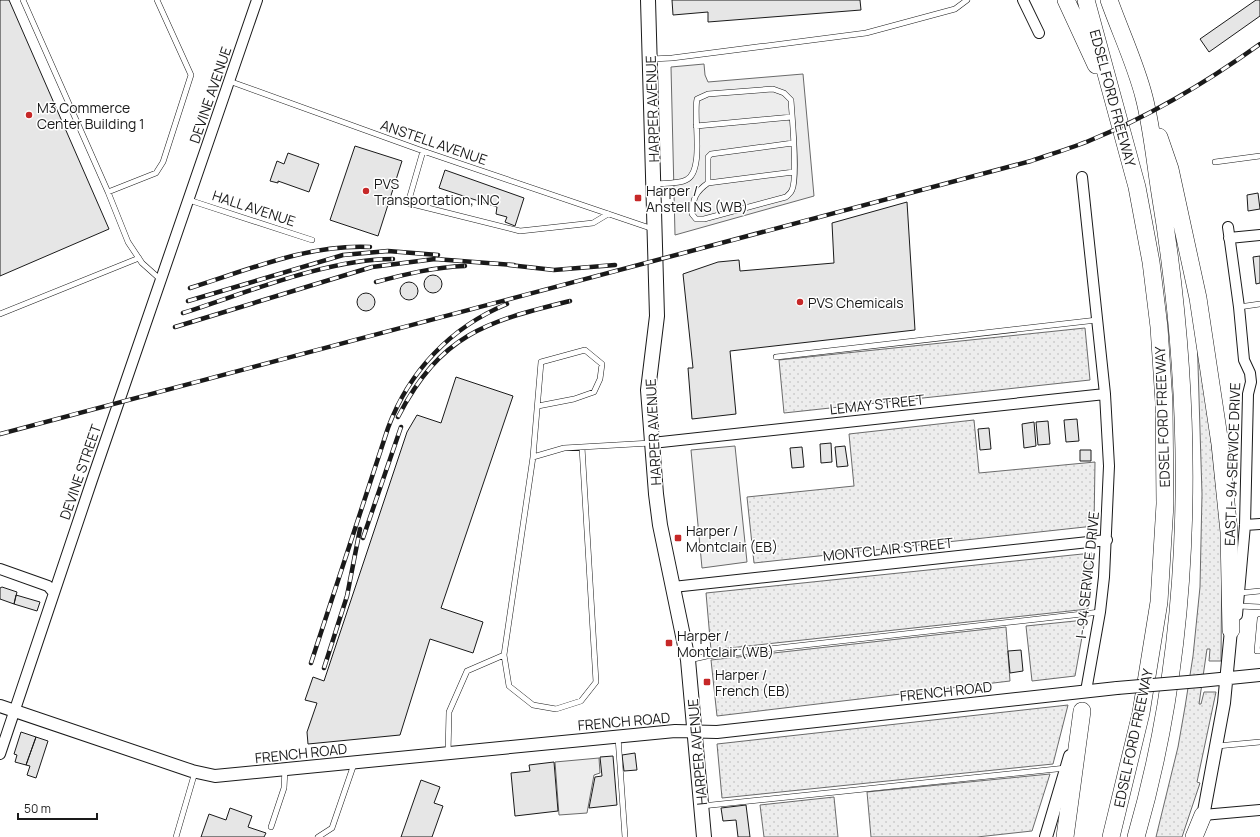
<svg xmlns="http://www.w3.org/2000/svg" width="1260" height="837" viewBox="0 0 1260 837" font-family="Manrope,sans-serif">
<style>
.grass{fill:url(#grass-dots);stroke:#6a6a6a}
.built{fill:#ededed;stroke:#6a6a6a}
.building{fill:#e6e6e6;stroke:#1a1a1a}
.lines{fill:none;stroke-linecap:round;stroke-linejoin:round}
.service-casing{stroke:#1a1a1a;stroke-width:6}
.minor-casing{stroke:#1a1a1a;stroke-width:12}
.tertiary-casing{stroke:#1a1a1a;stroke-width:14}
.secondary-casing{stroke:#1a1a1a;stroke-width:16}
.motorway-casing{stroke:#1a1a1a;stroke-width:18}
.service{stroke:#fff;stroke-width:5}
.minor{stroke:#fff;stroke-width:10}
.tertiary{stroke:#fff;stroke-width:12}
.secondary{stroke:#fff;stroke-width:14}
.motorway{stroke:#fff;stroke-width:17}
.rail-casing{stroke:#1a1a1a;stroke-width:4.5}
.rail{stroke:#fff;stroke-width:3;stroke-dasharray:9;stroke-linecap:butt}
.tertiary-bridge-casing{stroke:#1a1a1a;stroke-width:14;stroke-linecap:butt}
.tertiary-bridge{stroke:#fff;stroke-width:12}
.poi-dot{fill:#c62828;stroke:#fff;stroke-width:1.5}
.labels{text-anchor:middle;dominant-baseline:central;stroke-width:3;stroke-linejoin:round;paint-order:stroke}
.street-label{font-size:14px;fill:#1a1a1a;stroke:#fff}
.poi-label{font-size:14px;fill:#1a1a1a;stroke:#fff;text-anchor:start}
</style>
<defs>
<pattern id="grass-dots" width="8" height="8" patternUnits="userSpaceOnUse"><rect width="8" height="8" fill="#ededed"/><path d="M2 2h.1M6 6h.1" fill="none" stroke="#cbcbcb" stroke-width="1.8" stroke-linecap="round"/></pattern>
</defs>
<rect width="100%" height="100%" fill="#fff"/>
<path class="grass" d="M 1196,301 L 1222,539 L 1221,661 L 1209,661 L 1210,649 L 1207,649 L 1199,704 L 1201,704 L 1204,692 L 1216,692 L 1197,782 L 1200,783 L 1182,837 L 1156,837 L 1178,747 L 1185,707 L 1193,656 L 1200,587 L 1202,494 Z
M 1085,328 L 1090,380 L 784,413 L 779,360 Z
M 974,420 L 979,473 L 1095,462 L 1094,526 L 754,563 L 747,497 L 854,486 L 849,434 Z
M 1092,553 L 1088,609 L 711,650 L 706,593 Z
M 1085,620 L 1075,676 L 1032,681 L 1026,626 Z
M 1006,627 L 1010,681 L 717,716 L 711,660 Z
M 1068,705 L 1053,764 L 722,798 L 717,744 Z
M 1050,774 L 1032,831 L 977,837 L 871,837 L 867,792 Z
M 834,797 L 838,837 L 764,837 L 760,805 Z"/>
<path class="built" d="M 704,64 L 705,75 L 708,82 L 803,74 L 814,196 L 675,235 L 671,67 Z
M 735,446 L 747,562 L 702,568 L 691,450 Z
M 599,758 L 600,773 L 594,775 L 587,813 L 559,815 L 555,762 Z"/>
<path class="building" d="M 0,0 L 9,0 L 109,229 L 0,276 Z
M 672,0 L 860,0 L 861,10 L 708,22 L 708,12 L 673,15 Z
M 1256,0 L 1260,0 L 1260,16 L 1209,52 L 1200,39 Z
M 355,146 L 402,161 L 378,236 L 330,220 Z
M 288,153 L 319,164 L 309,192 L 278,181 L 278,183 L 270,181 L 277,161 L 284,164 Z
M 445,170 L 524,198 L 515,226 L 505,222 L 507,217 L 496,214 L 497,207 L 439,188 Z
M 1258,193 L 1260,209 L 1248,211 L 1247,195 Z
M 907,202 L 915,330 L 730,351 L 736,414 L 692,419 L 688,368 L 693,368 L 683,274 L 718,262 L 739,260 L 740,271 L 834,263 L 832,223 Z
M 1260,256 L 1260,283 L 1256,284 L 1253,257 Z
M424 284a9 9 0 1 1 18 0a9 9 0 1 1-18 0Z
M400 291a9 9 0 1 1 18 0a9 9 0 1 1-18 0Z
M357 302a9 9 0 1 1 18 0a9 9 0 1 1-18 0Z
M 456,377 L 513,396 L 441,608 L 483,622 L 473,653 L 430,639 L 400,735 L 308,744 L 307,732 L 317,703 L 305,700 L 313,677 L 324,681 L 407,432 L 417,415 L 441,423 Z
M 1077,419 L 1079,441 L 1066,442 L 1064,420 Z
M 1048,421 L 1050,444 L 1038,445 L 1036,422 Z
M 1034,422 L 1036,446 L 1024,448 L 1022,424 Z
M 989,428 L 991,449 L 980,450 L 978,429 Z
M 831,443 L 832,462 L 821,463 L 820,444 Z
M 845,446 L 848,466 L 837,467 L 835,447 Z
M 802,447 L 804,467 L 792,468 L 790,448 Z
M 1080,450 L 1091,450 L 1091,461 L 1080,461 Z
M 2,587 L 17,592 L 14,604 L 0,599 L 0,588 Z
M 16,595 L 40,602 L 37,611 L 14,604 Z
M 1021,650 L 1023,671 L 1010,673 L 1008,651 Z
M 21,732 L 36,737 L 26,765 L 15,762 L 17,755 L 14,754 Z
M 36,737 L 48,741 L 36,778 L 27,775 L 30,766 L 26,765 Z
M 635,753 L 637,770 L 624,771 L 622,755 Z
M 613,756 L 617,805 L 589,808 L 595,777 L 602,776 L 600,757 Z
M 554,762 L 558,811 L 515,816 L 511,773 L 530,771 L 529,765 Z
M 421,780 L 440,787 L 434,803 L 443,806 L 432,837 L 401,837 Z
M 746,805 L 750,837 L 738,837 L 736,820 L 723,821 L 721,808 Z
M 230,808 L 252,816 L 248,827 L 266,833 L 264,837 L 201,837 L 209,814 L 226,820 Z"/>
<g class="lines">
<defs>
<path id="service" d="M 23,0 L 108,192 L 156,173 L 163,162 L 191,75 L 157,0
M 651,59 L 672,58 L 866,33 L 955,9 L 967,0
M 229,81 L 423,151 L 653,229
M 696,126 L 792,117
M 423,151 L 408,203 L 520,231 L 593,223 L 608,214
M 1215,162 L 1260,156
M 708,183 L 708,157 L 711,154 L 793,143
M 655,184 C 664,183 678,184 686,180 C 705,172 693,117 697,99 L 708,94 L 773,89 L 784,93 L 791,100 C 792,117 798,177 792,190 C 791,193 788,195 786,197 L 704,219 L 696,219 L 692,214 C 693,199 695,192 708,183 L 794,172
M 108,192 L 128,242 L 142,263 L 161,280
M 189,200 L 312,240
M 1239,307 L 1260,304
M 0,314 L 139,258
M 776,357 L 1097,320
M 533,457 L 541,362 L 585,350 L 602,364 L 600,379 L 594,392 L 574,399 L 538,406
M 1240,593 L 1260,591
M 1239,606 L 1260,607
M 1260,619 L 1257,651 L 1260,651
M 504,655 L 509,686 L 533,705 L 556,709 L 581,701 L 596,682 L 582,447
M 689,660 L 707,656 L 1100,612
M 618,737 L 625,837
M 1217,746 L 1260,742
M 448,753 L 449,712 L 467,671 L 504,655 L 533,457 L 564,448 L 651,443
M 702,806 L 1066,768
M 271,827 L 284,788 L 285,769
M 176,837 L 195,772
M 318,837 L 332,828 L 354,764"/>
<path id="minor" d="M 1023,0 L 1039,33
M 1082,177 L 1105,394 L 1109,466 L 1104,577 L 1100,612 L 1086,691
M 1228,227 L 1239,307 L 1244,360 L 1250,373 L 1251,382 L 1248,394 L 1245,525 L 1237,615
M 1229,238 L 1260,235
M 652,443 L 1105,394
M 1245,525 L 1260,524
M 0,569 L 48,586 L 54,593
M 673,587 L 1107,540
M 0,754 L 92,480 L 257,0
M 1203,815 L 1260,810"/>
<path id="tertiary" d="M 1200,681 L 1260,675
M 0,706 L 192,771 L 215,776 L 675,731 L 717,732 L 1117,688
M 1202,822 L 1224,703 L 1231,630
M 1046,837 L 1070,756"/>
<path id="secondary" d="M 648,0 L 657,316 L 648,390 L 656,494 L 660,525 L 688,660 L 704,837"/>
<path id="motorway" d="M 1066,0 L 1096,65
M 1086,0 L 1137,187 L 1151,262 L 1159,327 L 1164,402 L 1165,504 L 1159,602 L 1141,713 L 1111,837
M 1109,0 C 1120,31 1136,65 1144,97 C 1152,128 1155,162 1160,193 C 1195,405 1196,630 1136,837
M 1159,137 L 1170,169 L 1198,298 L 1220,444 L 1229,532 L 1231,630
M 1065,837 L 1082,711
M 1194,837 L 1203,815"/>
</defs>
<use href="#service" class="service-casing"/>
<use href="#minor" class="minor-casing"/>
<use href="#tertiary" class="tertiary-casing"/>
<use href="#secondary" class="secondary-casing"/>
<use href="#motorway" class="motorway-casing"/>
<use href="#service" class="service"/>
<use href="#minor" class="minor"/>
<use href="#tertiary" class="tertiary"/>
<use href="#secondary" class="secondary"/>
<use href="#motorway" class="motorway"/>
<defs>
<path id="rail" d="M 509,265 L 554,270 L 615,265
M 376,282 C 406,274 435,267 465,266
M 190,288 C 248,270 308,244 370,247
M 188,301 L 343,255 L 388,251 L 438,255
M 183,313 C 246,293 327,259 393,259
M 175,327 L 372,267 L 435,259 L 514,265
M 398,417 C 441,334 485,322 570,301
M 0,434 L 1031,161 C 1051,154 1072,148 1091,140 C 1152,115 1207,82 1260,44
M 363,538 L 401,427
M 311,663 L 388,428 C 409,371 451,327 507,304
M 324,668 L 347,596 L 360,529"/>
</defs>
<use href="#rail" class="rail-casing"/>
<use href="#rail" class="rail"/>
<defs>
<path id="tertiary-bridge" d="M 1117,688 L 1200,681"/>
</defs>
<use href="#tertiary-bridge" class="tertiary-bridge-casing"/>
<use href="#tertiary-bridge" class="tertiary-bridge"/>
</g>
<g class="poi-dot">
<circle cx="29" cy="115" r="4"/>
<circle cx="366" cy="191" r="4"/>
<rect x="634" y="194" width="8" height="8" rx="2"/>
<circle cx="800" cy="302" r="4"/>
<rect x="674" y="534" width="8" height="8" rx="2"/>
<rect x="665" y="639" width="8" height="8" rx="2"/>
<rect x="703" y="678" width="8" height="8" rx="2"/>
</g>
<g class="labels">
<g class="street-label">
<text transform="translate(210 95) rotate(-71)">DEVINE AVENUE</text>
<text transform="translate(1113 98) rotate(75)">EDSEL FORD FREEWAY</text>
<text transform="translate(652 109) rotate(-92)">HARPER AVENUE</text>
<text transform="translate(434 142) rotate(19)">ANSTELL AVENUE</text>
<text transform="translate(254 208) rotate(18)">HALL AVENUE</text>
<text transform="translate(877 404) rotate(-6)">LEMAY STREET</text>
<text transform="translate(1162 417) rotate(-92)">EDSEL FORD FREEWAY</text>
<text transform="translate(653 432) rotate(-93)">HARPER AVENUE</text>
<text transform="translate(1232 464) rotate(-88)">EAST I- 94 SERVICE DRIVE</text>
<text transform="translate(80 472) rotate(-71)">DEVINE STREET</text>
<text transform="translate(888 549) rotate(-6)">MONTCLAIR STREET</text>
<text transform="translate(1087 575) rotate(-84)">I- 94 SERVICE DRIVE</text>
<text transform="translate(946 691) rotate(-6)">FRENCH ROAD</text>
<text transform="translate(624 721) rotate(-5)">FRENCH ROAD</text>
<text transform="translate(1133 738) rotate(-78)">EDSEL FORD FREEWAY</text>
<text transform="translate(697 752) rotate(-95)">HARPER AVENUE</text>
<text transform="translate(301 753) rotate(-6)">FRENCH ROAD</text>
</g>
<g class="poi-label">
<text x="37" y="107">M3 Commerce<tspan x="37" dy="16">Center Building 1</tspan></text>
<text x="374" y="183">PVS<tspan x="374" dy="16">Transportation, INC</tspan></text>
<text x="646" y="190">Harper /<tspan x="646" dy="16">Anstell NS (WB)</tspan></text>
<text x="808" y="302">PVS Chemicals</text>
<text x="686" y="530">Harper /<tspan x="686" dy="16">Montclair (EB)</tspan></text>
<text x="677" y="635">Harper /<tspan x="677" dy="16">Montclair (WB)</tspan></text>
<text x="715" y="674">Harper /<tspan x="715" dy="16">French (EB)</tspan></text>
</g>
</g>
<path d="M18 813v6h79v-6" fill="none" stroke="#1a1a1a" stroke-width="2"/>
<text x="24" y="813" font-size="12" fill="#1a1a1a" stroke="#ffffff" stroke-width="3" paint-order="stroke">50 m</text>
</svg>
